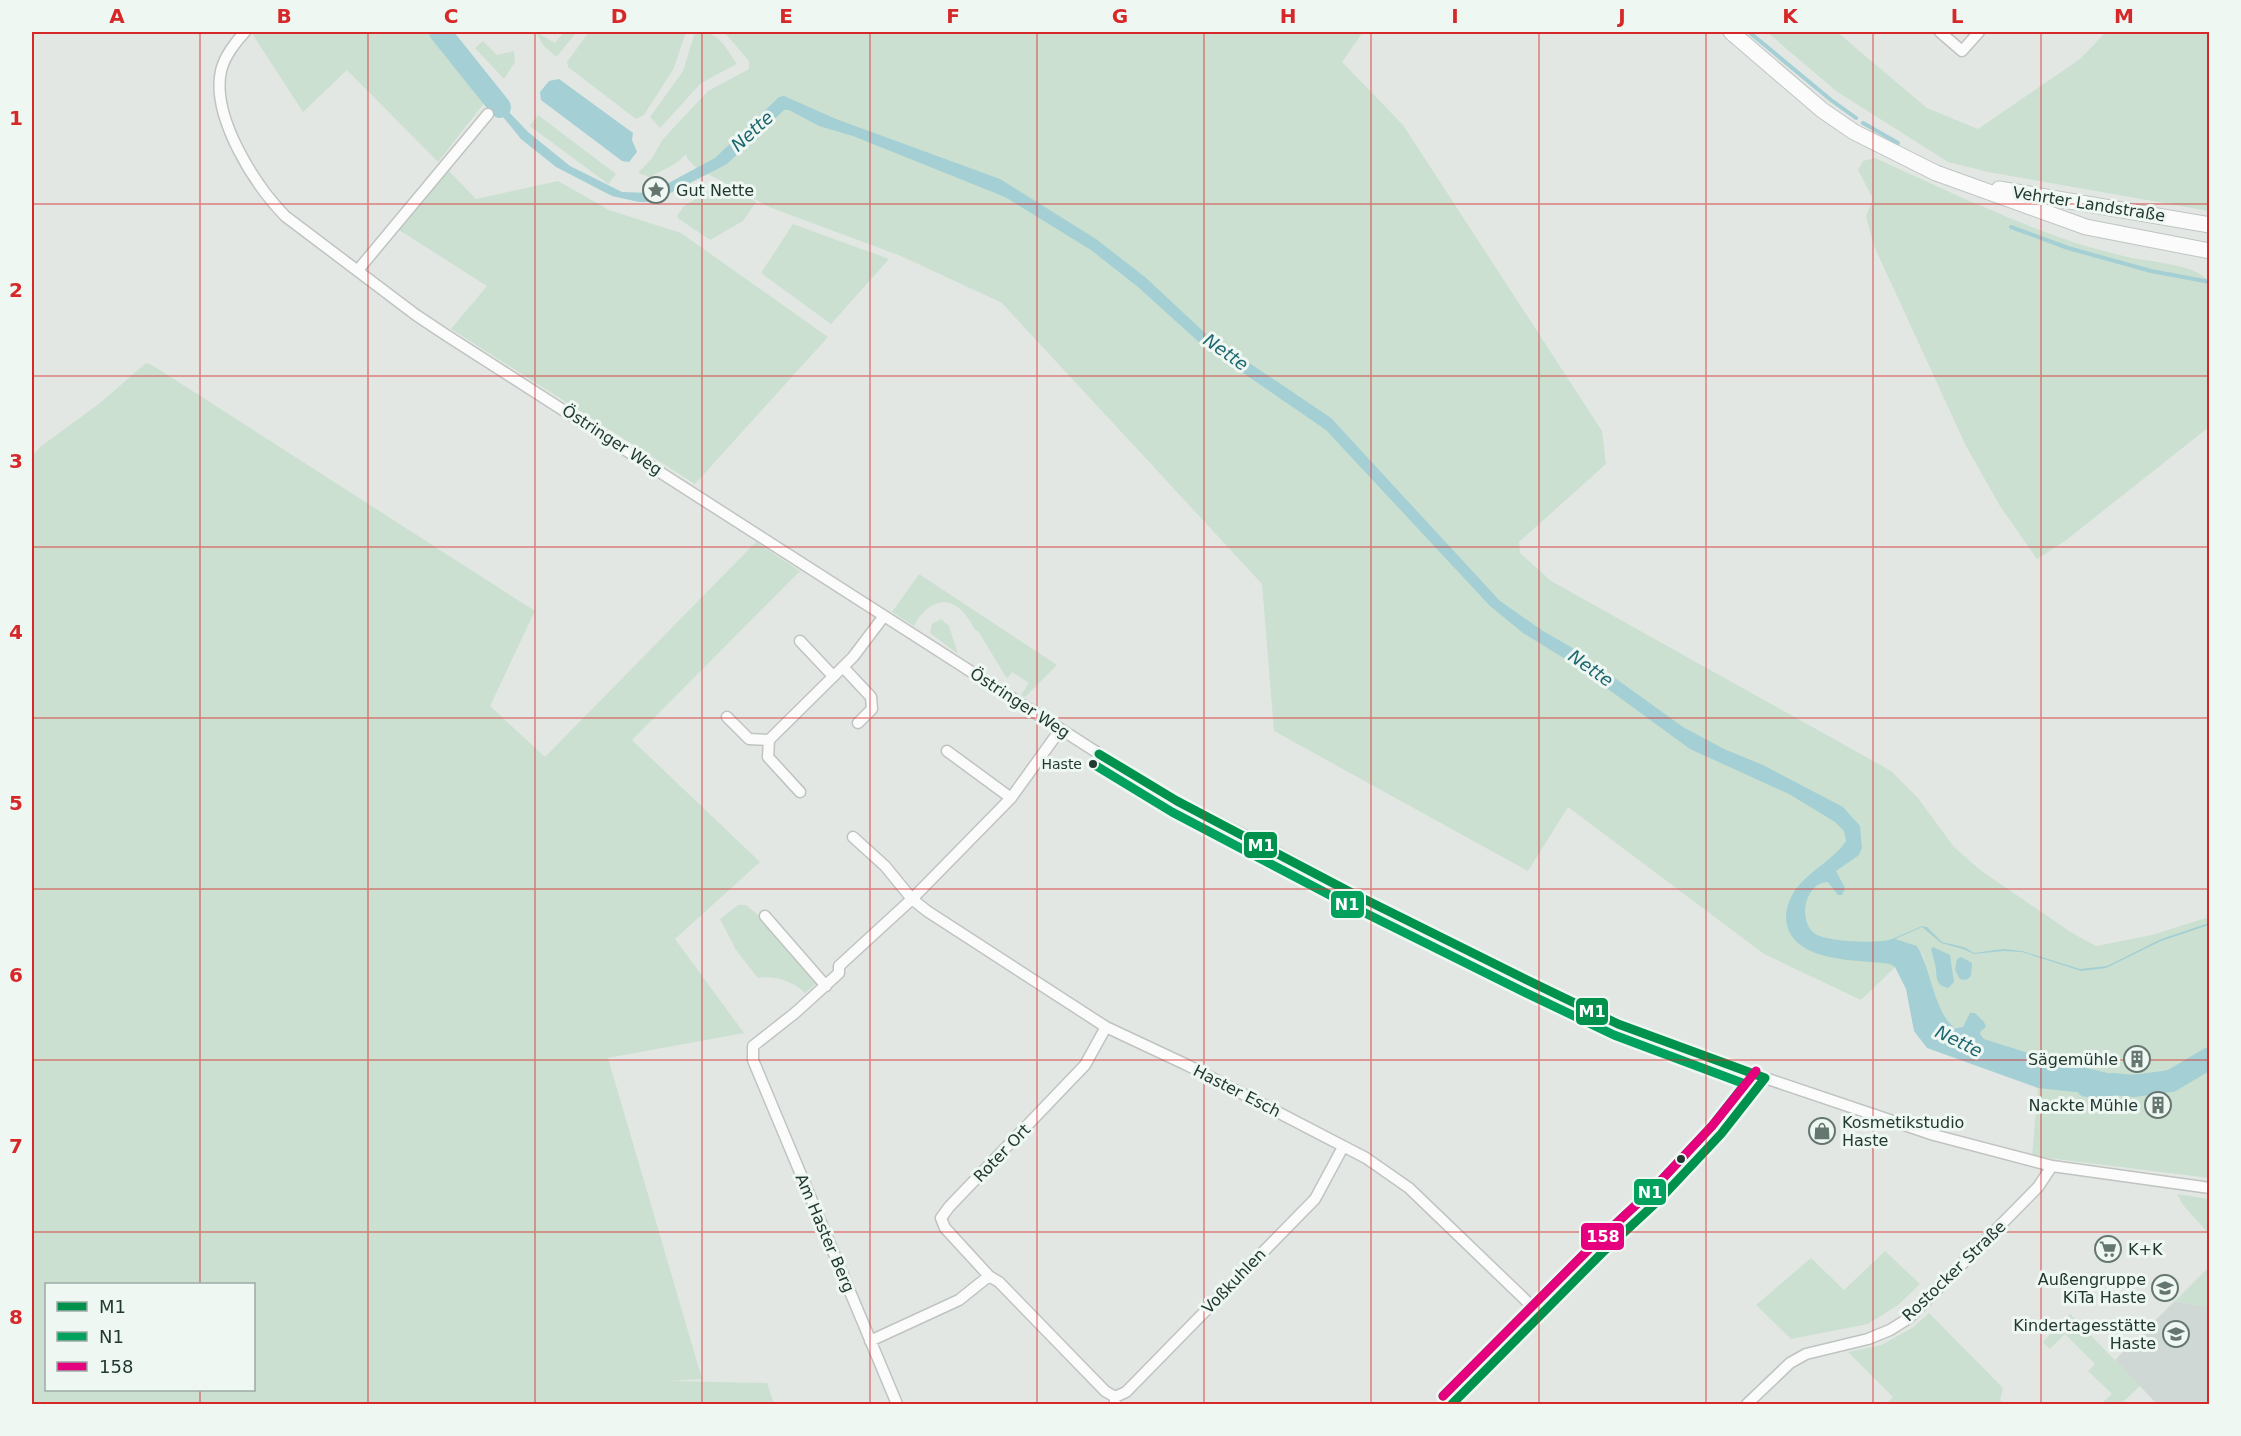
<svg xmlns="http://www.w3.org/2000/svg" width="2241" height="1436" viewBox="0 0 2241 1436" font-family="'DejaVu Sans',sans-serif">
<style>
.built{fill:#cfd8d4}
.green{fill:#cbe0d0;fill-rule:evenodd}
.water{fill:#a4cfd4}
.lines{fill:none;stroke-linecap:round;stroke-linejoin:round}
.stream{stroke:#a4cfd4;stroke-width:4}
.river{stroke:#a4cfd4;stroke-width:22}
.street-casing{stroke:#bfc4c1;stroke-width:13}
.secondary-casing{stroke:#bec5c2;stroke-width:17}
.street{stroke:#fbfbfb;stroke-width:10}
.secondary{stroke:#fbfbfb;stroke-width:15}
.bus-1-casing{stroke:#eff7f3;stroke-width:14}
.bus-2-casing{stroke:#eff7f3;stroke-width:14}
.bus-3-casing{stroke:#eff7f3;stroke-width:14}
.bus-1{stroke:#00924d;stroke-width:9}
.bus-2{stroke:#03a15e;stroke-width:9}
.bus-3{stroke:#e5007d;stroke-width:9}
.grid{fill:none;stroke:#d62828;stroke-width:1.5;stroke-opacity:0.55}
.bus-dot{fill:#213931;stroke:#eff7f3;stroke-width:2}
.labels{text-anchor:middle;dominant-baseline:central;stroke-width:6;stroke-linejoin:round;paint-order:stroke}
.bus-label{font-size:14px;fill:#213931;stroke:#eff7f3;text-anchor:end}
.poi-label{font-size:16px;fill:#213931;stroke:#eff7f3;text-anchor:end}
.street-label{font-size:16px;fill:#213931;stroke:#eff7f3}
.water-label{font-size:18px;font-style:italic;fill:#1e6771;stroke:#eff7f3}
.line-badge{stroke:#eff7f3;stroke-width:2}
.badge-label{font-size:16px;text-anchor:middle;font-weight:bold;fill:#fff}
.neatline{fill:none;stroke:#d62828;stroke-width:2}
.grid-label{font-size:20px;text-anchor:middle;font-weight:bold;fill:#d62828}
</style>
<rect width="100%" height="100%" fill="#e2e7e4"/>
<path class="built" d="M 2175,1301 L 2209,1307 L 2209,1404 L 2157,1404 L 2115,1360 Z"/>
<path class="green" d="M 256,32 L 427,32 L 485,102 L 438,162 L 347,70 L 303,112 L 253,35 Z
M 536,32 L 555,43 L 564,32 L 577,32 L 558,55 L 555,56 L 543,45 Z
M 589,32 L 686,32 L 674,68 L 644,115 L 636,119 L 568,67 L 567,62 Z
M 695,32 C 720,31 724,46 737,64 L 701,83 L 660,128 L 650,117 L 683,71 Z
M 724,32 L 1363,32 L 1342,62 L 1403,125 L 1602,431 L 1606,464 L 1519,542 L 1520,553 L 1551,581 L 1891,771 L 1917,797 L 1954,847 L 1980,870 L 2072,933 L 2096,946 L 2152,935 L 2209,917 L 2209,1053 L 2195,1057 L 2167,1071 L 2205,1066 L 2209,1064 L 2209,1178 L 2032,1156 L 2038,1088 L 2053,1061 L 1984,1039 L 1980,1034 L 1981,1031 L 1967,1021 L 1963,1027 C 1958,1028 1954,1028 1949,1024 C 1938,1013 1928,972 1923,955 L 1917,946 L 1861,1000 L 1764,954 L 1568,807 L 1528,871 L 1274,731 L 1262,584 L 1002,303 L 901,256 L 769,207 L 695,167 L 687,158 L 686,154 L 678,162 L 650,177 L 638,173 L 652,158 L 663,139 L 708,91 L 749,69 L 749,61 Z
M 1767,32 L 1837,32 L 1927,108 L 1978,129 L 2080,59 L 2106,32 L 2209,32 L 2209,211 L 1988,172 L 1948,162 L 1836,91 Z
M 483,41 L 497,55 L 514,51 L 515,62 L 504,79 L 475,48 Z
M 538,115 L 616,174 L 608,184 L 530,126 Z
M 1875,158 C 1939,187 2004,218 2070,241 C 2087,247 2106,251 2123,256 C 2145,262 2197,263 2209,282 L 2209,427 L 2065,541 L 2037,559 L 2000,506 L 1966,446 L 1874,246 L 1866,216 L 1873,199 L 1858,170 L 1863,161 Z
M 448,170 L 476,199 L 558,181 L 609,210 L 681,233 L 828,337 L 695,484 L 451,329 L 487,286 L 399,230 Z
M 722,183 L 756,202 L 743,221 L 710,240 L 679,219 L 677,216 L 684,206 Z
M 793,224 L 889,259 L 831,324 L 761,273 Z
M 146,363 L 152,365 L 535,611 L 490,706 L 545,757 L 756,542 L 800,571 L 632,740 L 760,862 L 675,939 L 744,1033 L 608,1058 L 702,1379 L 670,1381 L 767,1383 L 774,1404 L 32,1404 L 32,456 L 40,447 L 100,403 ZM 46,1284 L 254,1284 L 254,1390 L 46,1390 Z
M 919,574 L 1057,665 L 1025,697 L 1021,695 L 1029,683 L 1012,672 L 1008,678 L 1006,677 L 978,631 L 976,631 C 971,623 966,614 959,608 C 941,593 921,610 914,626 L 892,612 Z
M 941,619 L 949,626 L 958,654 L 930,633 L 932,624 Z
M 738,905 L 746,905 L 763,919 L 817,983 L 805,993 C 793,981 774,975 758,978 L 736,950 L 720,919 Z
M 2177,1194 L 2209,1199 L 2209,1234 L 2183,1205 Z
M 1885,1251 L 1920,1284 L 1898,1305 L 1868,1324 L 1791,1339 L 1756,1305 L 1811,1258 L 1844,1290 Z
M 2209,1267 L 2209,1307 L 2175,1301 Z
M 1929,1313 L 2003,1388 L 2000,1400 L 2004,1404 L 1886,1404 L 1893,1397 L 1848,1352 L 1881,1345 L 1912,1328 Z
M 2070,1314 L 2140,1386 L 2121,1404 L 2101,1404 L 2112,1394 L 2088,1371 L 2095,1364 L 2065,1334 L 2050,1349 L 2043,1342 Z"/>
<path class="water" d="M 433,32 L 445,32 L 496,96 L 491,102 Z
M 559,79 L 633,133 L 632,140 L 637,152 L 629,162 L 622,161 L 541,100 L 540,92 L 549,81 Z
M 784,96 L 836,119 L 1000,179 L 1096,239 L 1145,277 L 1205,333 L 1331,418 L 1500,601 L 1543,631 L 1576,650 L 1683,727 L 1724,749 L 1763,765 L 1843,807 L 1860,826 L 1862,848 L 1859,855 L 1836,871 L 1845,888 L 1842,895 L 1838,895 L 1828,882 C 1806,882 1797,919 1814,933 C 1824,942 1879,944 1892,939 C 1902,935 1912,930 1922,926 L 1927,927 L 1942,942 L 1964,947 L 1974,953 L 2003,949 L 2022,951 L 2080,969 L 2107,966 L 2161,939 L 2209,923 L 2209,925 L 2161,941 L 2106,968 L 2081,971 L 2022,952 L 2003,951 L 1974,954 L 1963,949 L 1941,943 L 1922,927 L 1895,939 L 1917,946 C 1931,968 1934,1013 1955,1028 L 1963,1027 L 1970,1013 L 1975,1013 L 1984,1022 L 1986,1027 L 1981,1031 L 1980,1034 L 1984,1039 L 2073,1067 L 2078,1066 L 2116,1075 L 2116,1092 L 2075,1092 L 2038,1088 L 1927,1048 L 1914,1031 L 1906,989 L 1895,967 L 1890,964 C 1858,959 1789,964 1786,918 C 1786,906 1791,895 1799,885 C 1813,869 1834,859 1846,841 L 1844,831 L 1835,822 L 1789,794 L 1690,749 L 1575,665 L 1523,633 L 1490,606 L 1326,430 L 1201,344 L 1138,287 L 1091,250 L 1005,197 L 853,136 L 819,126 L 789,110 L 784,110 L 727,164 L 653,202 L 639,202 L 612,196 L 556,167 L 521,139 L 503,117 L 509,112 L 528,132 L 570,166 L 622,192 L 650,193 L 715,158 L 779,97 Z
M 1933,947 L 1950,955 L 1954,982 L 1948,988 C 1933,985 1938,975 1935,964 C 1934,959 1932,954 1931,949 Z
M 1961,957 L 1972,963 L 1971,976 L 1966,980 L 1960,979 L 1955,970 L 1957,959 Z
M 2209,1053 L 2209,1064 L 2172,1088 L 2127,1087 L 2127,1075 C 2144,1074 2159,1074 2174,1068 C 2187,1063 2196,1057 2209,1053 Z"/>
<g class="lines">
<path class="stream" d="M 1749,32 L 1831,100 L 1856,118
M 1863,123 L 1898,143
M 2011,227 L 2068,248 L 2151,271 L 2210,282"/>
<path class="river" d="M 440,32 L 500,107
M 2087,1086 L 2099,1088 L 2114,1084 L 2133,1086 L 2171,1081 L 2210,1058"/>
<defs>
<path id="street" d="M 245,32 C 236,41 224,57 221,71 C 211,117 255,185 285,216 L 416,315 L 446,335 L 1126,771 L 1177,801 L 1250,838 L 1350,892 L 1527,980 L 1618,1024 L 1665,1041 L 1765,1078 L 1934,1135 L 2052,1166 L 2210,1188
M 1940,32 L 1962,51 L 1979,32
M 358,270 L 488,114
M 800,641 L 833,676
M 843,667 L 871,697 L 872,709 L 858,723
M 727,717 L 749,739 L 769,740
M 947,751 L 1011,798
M 800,792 L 768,757 L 769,740 L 853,657 L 884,616
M 853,837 L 885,866 L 912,899 L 927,911 L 1106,1027 L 1187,1065 L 1366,1158 L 1409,1188 L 1540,1314
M 765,916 L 826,986
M 1106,1027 L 1085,1065 L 949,1207 L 941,1218 L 945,1228 L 989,1276 L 999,1282 L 1105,1391 L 1115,1397
M 870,1341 L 959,1300 L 989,1276
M 897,1404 L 753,1060 L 753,1046 L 795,1013 L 839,973 L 839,966 L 912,899 L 1011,798 L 1060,730
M 1115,1404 L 1115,1397 L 1126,1392 L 1315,1199 L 1343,1147
M 1452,1404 L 1602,1253 L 1660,1199 L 1721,1134 L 1765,1078
M 1747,1404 L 1790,1363 L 1806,1354 L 1868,1339 L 1890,1330 L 1909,1318 L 2038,1187 L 2052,1166"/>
<path id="secondary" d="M 1731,32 L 1822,110 L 1854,132 L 1936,173 L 2086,227 L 2210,251
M 1999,189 L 2210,225"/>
</defs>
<use href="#street" class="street-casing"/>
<use href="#secondary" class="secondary-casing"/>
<use href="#street" class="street"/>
<use href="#secondary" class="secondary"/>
<defs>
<path id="bus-1" d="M 1099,754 L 1177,801 L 1350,892 L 1527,980 L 1618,1024 L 1765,1078
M 1452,1404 L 1602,1253 L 1660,1199 L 1721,1134 L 1765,1078"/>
<path id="bus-2" d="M 1093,764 L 1172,812 L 1345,903 L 1522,991 L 1614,1035 L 1745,1084 L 1712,1126 L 1652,1190 L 1593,1245 L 1443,1396"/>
<path id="bus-3" d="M 1443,1396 L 1593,1245 L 1652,1190 L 1712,1126 L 1756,1071"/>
</defs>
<use href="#bus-1" class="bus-1-casing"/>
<use href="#bus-2" class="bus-2-casing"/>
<use href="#bus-3" class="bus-3-casing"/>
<use href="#bus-1" class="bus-1"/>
<use href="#bus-2" class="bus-2"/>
<use href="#bus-3" class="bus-3"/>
</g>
<path class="grid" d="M 200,32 L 200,1284M 368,32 L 368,1404M 535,32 L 535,1404M 702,32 L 702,1404M 870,32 L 870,1404M 1037,32 L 1037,1404M 1204,32 L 1204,1404M 1371,32 L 1371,1404M 1539,32 L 1539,1404M 1706,32 L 1706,1404M 1873,32 L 1873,1404M 2041,32 L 2041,1404M 32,204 L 2210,204M 32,376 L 2210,376M 32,547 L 2210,547M 32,718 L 2210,718M 32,889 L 2210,889M 32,1060 L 2210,1060M 32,1232 L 2210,1232M 200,1390 L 200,1404"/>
<defs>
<symbol id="sight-ring" viewBox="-11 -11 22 22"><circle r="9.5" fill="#eff7f3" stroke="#657670" stroke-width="1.5"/><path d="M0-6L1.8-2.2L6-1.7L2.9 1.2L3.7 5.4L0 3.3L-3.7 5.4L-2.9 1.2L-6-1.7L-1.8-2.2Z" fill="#657670"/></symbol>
<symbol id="building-ring" viewBox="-11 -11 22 22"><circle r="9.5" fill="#eff7f3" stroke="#657670" stroke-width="1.5"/><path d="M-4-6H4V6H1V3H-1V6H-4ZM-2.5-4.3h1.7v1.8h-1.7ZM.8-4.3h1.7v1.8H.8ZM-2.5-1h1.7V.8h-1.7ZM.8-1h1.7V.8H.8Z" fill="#657670"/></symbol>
<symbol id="shop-ring" viewBox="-11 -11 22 22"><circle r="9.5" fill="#eff7f3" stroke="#657670" stroke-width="1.5"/><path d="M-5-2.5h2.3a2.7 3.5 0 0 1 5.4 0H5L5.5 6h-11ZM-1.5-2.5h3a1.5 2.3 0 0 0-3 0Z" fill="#657670"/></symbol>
<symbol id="supermarket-ring" viewBox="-11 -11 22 22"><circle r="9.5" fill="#eff7f3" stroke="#657670" stroke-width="1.5"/><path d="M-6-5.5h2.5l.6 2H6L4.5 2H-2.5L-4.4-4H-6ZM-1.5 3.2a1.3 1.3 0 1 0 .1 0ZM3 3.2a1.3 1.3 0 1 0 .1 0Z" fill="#657670"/></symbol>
<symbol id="school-ring" viewBox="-11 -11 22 22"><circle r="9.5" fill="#eff7f3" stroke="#657670" stroke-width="1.5"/><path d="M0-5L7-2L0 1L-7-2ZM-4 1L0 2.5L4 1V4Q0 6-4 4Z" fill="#657670"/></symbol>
</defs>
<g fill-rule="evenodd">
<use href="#sight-ring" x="641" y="175" width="30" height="30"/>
<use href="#building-ring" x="2122" y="1044" width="30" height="30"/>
<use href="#building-ring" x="2143" y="1090" width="30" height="30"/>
<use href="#shop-ring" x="1807" y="1116" width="30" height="30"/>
<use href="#supermarket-ring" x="2093" y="1234" width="30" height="30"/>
<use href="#school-ring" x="2150" y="1273" width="30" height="30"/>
<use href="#school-ring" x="2161" y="1319" width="30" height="30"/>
</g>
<g class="bus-dot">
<circle cx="1093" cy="764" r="5"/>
<circle cx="1681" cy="1159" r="5"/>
</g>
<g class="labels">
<g class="bus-label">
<text x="1082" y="764">Haste</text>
</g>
<g class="poi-label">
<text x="676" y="190" text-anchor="start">Gut Nette</text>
<text x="2118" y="1059">Sägemühle</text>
<text x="2138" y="1105">Nackte Mühle</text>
<text x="1842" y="1122" text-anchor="start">Kosmetikstudio<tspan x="1842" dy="18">Haste</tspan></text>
<text x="2128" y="1249" text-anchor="start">K+K</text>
<text x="2146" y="1279">Außengruppe<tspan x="2146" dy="18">KiTa Haste</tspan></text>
<text x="2156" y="1325">Kindertagesstätte<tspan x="2156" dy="18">Haste</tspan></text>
</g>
<g class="street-label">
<text transform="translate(2089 204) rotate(9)">Vehrter Landstraße</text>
<text transform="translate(612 440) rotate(33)">Östringer Weg</text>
<text transform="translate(1020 703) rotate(33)">Östringer Weg</text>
<text transform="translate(1237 1091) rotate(27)">Haster Esch</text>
<text transform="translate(1002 1153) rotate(-46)">Roter Ort</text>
<text transform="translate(825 1233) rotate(67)">Am Haster Berg</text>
<text transform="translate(1954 1271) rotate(-44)">Rostocker Straße</text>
<text transform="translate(1234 1281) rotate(-46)">Voßkuhlen</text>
</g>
<g class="water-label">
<text transform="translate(752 131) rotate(-42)">Nette</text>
<text transform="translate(1226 352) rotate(35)">Nette</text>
<text transform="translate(1591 668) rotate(35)">Nette</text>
<text transform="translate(1959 1041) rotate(26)">Nette</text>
</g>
</g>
<g class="line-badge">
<rect x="1243" y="831" width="35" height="28" rx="6" fill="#00924d"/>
<rect x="1330" y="890" width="35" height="29" rx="6" fill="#03a15e"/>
<rect x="1575" y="997" width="34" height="29" rx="6" fill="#00924d"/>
<rect x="1633" y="1178" width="34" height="28" rx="6" fill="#03a15e"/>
<rect x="1580" y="1222" width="45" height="29" rx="6" fill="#e5007d"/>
</g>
<g class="badge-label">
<text x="1261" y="851">M1</text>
<text x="1347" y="910">N1</text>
<text x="1592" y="1017">M1</text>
<text x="1650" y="1198">N1</text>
<text x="1603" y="1242">158</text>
</g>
<rect width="2241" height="1436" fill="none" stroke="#eff7f3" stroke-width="66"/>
<rect x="45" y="1283" width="210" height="108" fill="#eff7f3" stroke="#9daba5" stroke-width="1.5"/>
<rect x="57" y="1302" width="30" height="9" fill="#00924d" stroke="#9daba5" stroke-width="1.5"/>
<text x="99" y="1313" font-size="18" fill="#213931">M1</text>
<rect x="57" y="1332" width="30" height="9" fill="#03a15e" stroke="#9daba5" stroke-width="1.5"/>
<text x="99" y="1343" font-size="18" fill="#213931">N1</text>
<rect x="57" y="1362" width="30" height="9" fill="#e5007d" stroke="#9daba5" stroke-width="1.5"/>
<text x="99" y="1373" font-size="18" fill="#213931">158</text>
<rect x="33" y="33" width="2175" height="1370" class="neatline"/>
<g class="grid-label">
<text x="117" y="23">A</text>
<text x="284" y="23">B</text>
<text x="451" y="23">C</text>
<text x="619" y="23">D</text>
<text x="786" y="23">E</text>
<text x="953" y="23">F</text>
<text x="1120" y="23">G</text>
<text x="1288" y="23">H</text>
<text x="1455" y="23">I</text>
<text x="1622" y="23">J</text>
<text x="1790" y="23">K</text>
<text x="1957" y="23">L</text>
<text x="2124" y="23">M</text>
<text x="16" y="125">1</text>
<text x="16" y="297">2</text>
<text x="16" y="468">3</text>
<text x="16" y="639">4</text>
<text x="16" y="810">5</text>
<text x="16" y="982">6</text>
<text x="16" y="1153">7</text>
<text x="16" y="1324">8</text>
</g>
</svg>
